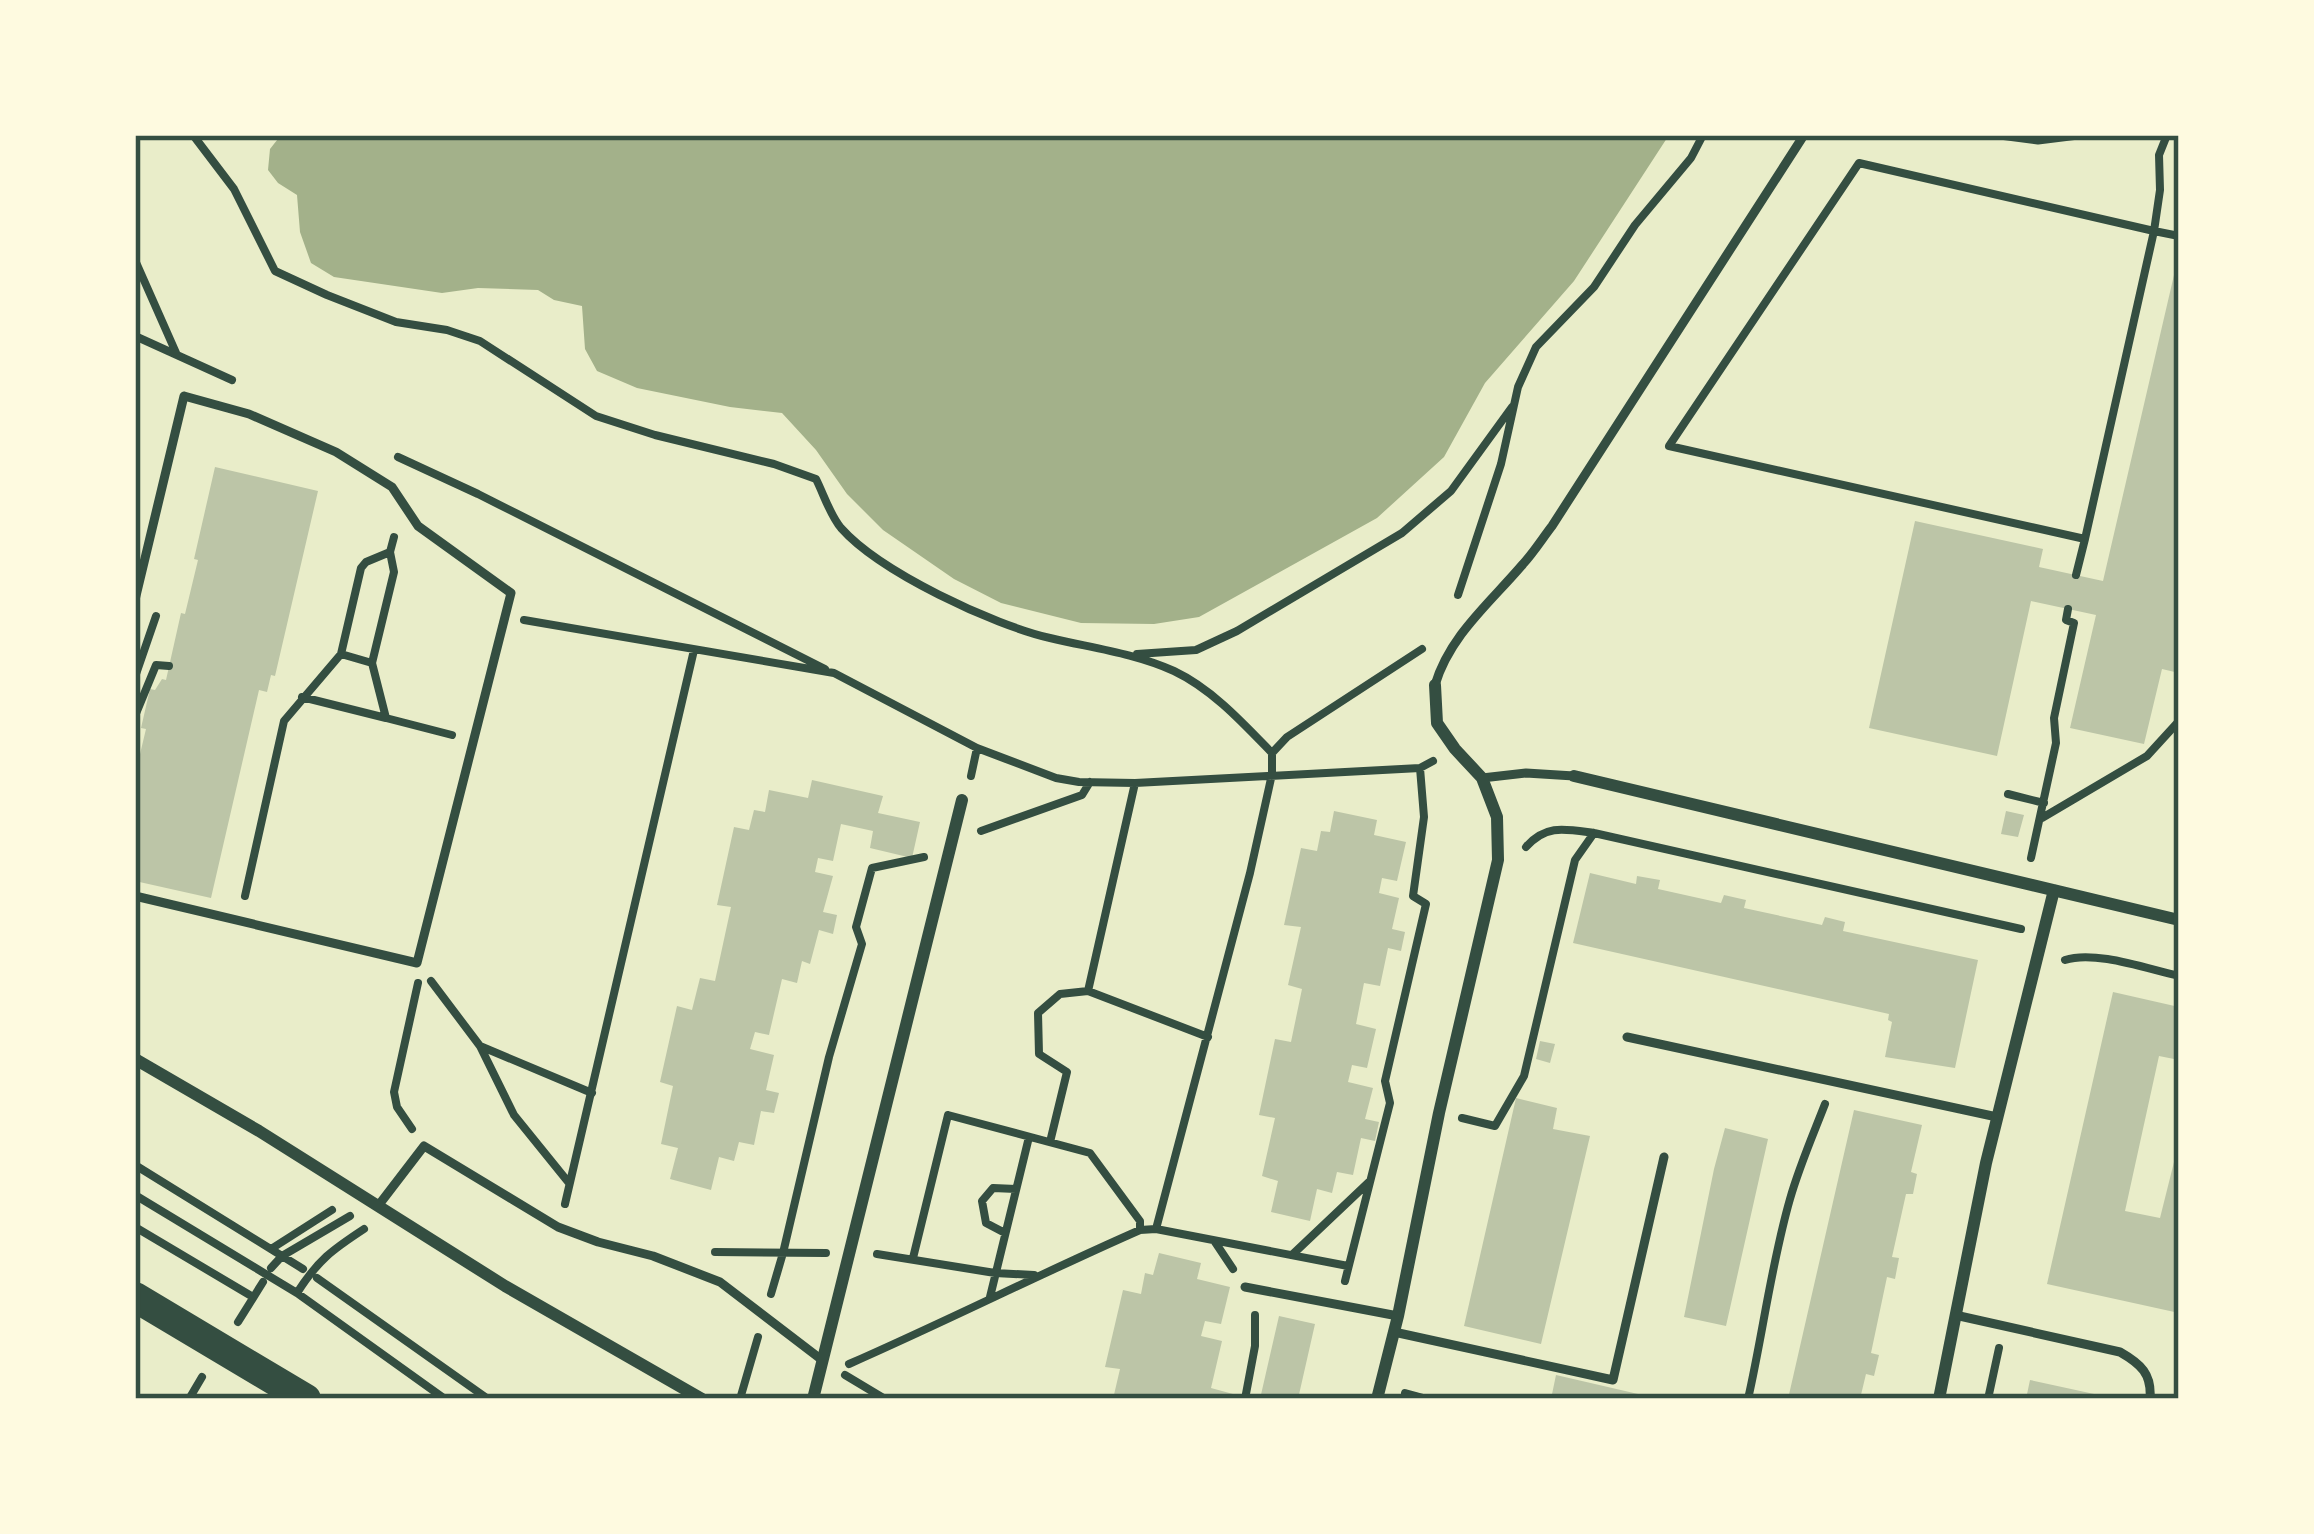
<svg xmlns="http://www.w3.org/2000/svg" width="2314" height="1534" viewBox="0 0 2314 1534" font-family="Merriweather,serif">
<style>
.water{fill:#a3b18a}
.building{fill:#bcc5a7}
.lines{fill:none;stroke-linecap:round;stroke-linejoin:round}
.path{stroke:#344e41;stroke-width:8}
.service{stroke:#344e41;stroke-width:9}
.minor{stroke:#344e41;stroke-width:12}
.primary{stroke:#344e41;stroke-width:30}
.neatline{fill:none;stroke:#344e41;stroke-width:4.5}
</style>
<rect width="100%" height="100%" fill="#e9edc9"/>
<path class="water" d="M 281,135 L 1669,135 L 1574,281 L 1485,383 L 1444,457 L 1377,518 L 1199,617 L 1154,624 L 1081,623 L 1001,603 L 954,579 L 883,530 L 847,494 L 816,450 L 782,413 L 730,407 L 637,388 L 597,371 L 585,349 L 582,306 L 554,300 L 538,290 L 478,288 L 442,293 L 334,277 L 311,263 L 300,232 L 297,195 L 278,183 L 268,170 L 270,149 Z"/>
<path class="building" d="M 2177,262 L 2179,673 L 2162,669 L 2144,744 L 2070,728 L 2096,615 L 2031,601 L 1997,756 L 1869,728 L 1915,521 L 2043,549 L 2039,567 L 2103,581 Z
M 215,467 L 318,491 L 275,676 L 271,675 L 267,692 L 259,690 L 211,898 L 135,881 L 135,775 L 146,729 L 141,728 L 150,689 L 155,690 L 162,679 L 166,680 L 181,613 L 185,614 L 198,560 L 194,559 Z
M 812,780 L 883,796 L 878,813 L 920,822 L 912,858 L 870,848 L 873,831 L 841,824 L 833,861 L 818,858 L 815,872 L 833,876 L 823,912 L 837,915 L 833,934 L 819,930 L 810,964 L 802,961 L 797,983 L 782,979 L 769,1035 L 755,1032 L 750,1049 L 774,1055 L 766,1090 L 779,1093 L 774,1113 L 761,1111 L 754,1145 L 739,1142 L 734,1161 L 719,1157 L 711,1190 L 670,1179 L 678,1148 L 661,1144 L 673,1086 L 660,1082 L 677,1006 L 692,1010 L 700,978 L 715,981 L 731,907 L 717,905 L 734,827 L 749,830 L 754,810 L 765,812 L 769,790 L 808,798 Z
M 1334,811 L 1377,820 L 1374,835 L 1406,842 L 1397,881 L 1382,878 L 1379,893 L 1399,898 L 1392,929 L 1405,932 L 1401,951 L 1388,948 L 1380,986 L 1364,983 L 1356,1024 L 1376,1029 L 1367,1068 L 1352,1065 L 1348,1082 L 1373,1088 L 1365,1119 L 1379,1122 L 1375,1141 L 1361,1138 L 1353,1175 L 1337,1172 L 1332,1193 L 1317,1189 L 1310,1221 L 1271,1212 L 1278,1181 L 1262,1176 L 1275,1118 L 1259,1115 L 1275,1039 L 1291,1042 L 1302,989 L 1288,985 L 1301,927 L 1284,925 L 1301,848 L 1317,851 L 1321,831 L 1330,832 Z
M 2006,811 L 2024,815 L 2018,837 L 2001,834 Z
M 1590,873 L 1636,884 L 1637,876 L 1660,880 L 1658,889 L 1721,903 L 1724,895 L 1746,900 L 1744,908 L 1822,925 L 1825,917 L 1845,922 L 1843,931 L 1978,960 L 1955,1068 L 1885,1057 L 1892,1022 L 1888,1020 L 1889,1014 L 1573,943 Z
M 2113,992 L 2179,1007 L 2179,1060 L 2159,1056 L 2125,1211 L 2160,1218 L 2179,1142 L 2179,1313 L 2047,1284 Z
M 1540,1041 L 1555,1044 L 1550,1063 L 1536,1059 Z
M 1516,1098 L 1557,1108 L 1553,1129 L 1590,1136 L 1541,1344 L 1464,1326 Z
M 1854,1110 L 1922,1125 L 1911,1172 L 1917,1174 L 1913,1194 L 1906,1194 L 1892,1257 L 1899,1258 L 1895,1279 L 1887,1277 L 1871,1353 L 1879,1355 L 1874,1376 L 1866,1374 L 1860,1399 L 1788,1399 Z
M 1725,1128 L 1768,1139 L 1726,1326 L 1684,1317 L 1714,1169 Z
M 1159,1253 L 1201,1263 L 1197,1279 L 1230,1287 L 1221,1324 L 1205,1321 L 1201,1336 L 1222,1341 L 1211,1388 L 1233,1394 L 1232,1399 L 1113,1399 L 1120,1369 L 1105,1367 L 1123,1290 L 1141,1294 L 1145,1273 L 1153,1275 Z
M 1279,1316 L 1315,1324 L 1298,1399 L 1260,1399 Z
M 1556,1375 L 1651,1397 L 1651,1399 L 1551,1399 Z
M 2030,1380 L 2108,1397 L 2108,1399 L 2026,1399 Z"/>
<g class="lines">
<path class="path" d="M 193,135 L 234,189 L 275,271 L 327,295 L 396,322 L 447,330 L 480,341 L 596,416 L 655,435 L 774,464 L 816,479 C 824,495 830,515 841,528 C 880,572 993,625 1050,638 C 1092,648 1134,653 1174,671 C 1212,689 1243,723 1272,753
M 2167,135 L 2159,155 L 2160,190 L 2154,231 L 2179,236
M 1859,163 L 2154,231 L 2085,539 L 1669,446 Z
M 135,260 L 177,355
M 135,336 L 232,380
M 398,457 L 478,494 L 825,669
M 390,552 L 394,572 L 372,663 L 386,718 L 452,735
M 2076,575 L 2085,539
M 1458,595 L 1501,464 L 1518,387 L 1536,347 L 1594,287 L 1635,225 L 1691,158 L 1703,135
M 524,620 L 834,673 L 977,748 L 1056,778 L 1079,782 L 1135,783 L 1420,768 L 1433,761
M 341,654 L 372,663
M 1137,654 L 1196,650 L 1237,631 L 1402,533 L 1451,491 L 1512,407
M 135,677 L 156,616
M 302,697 L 386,718
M 135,716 L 156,665 L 169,666
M 971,776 L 977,748
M 2008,794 L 2044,803
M 2042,818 L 2147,756 L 2179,721
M 981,831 L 1082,795 L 1090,782
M 1526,847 C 1546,824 1565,829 1594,833 L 2021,929
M 2031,858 L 2056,743 L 2054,718 L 2074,623 L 2066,620 L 2068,609
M 245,896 L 284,721 L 341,654 L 361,568 L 366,562 L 390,552 L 394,537
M 2065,960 C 2095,950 2147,969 2179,976
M 431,981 L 480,1046 L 592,1093
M 1088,991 L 1208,1037
M 480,1046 L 514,1115 L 569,1183
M 1462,1118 L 1495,1126 L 1524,1076 L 1575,860 L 1594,833
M 412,1129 L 397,1107 L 394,1092 L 418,983
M 1050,1142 L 1067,1072 L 1039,1054 L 1038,1013 L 1060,994 L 1088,991 L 1135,783
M 135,1165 L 303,1269
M 135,1195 L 297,1293 L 445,1399
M 565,1204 L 694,650
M 135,1227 L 253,1297
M 1156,1229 L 1348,1266
M 1005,1233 L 986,1223 L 982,1201 L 993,1188 L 1016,1189
M 1215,1242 L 1233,1269
M 271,1249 L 332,1210
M 715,1252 L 826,1253
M 877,1254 L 995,1273 L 1034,1275
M 1293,1254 L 1369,1182
M 913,1258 L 948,1115 L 1090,1153 L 1140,1221 L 1140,1230
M 271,1268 L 282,1256 L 350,1216
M 317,1278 L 488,1399
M 1345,1281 L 1390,1103 L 1385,1081 L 1426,904 L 1413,896 L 1424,817 L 1420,768
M 297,1293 C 318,1260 332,1250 364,1229
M 771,1294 L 783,1253 L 829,1057 L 862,944 L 856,927 L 872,868 L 924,857
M 990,1297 L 1029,1137
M 238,1322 L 263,1282
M 849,1364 C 947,1321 1042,1273 1140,1230 L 1156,1229 L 1250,873 L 1272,774 L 1272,753 L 1287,737 L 1422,649
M 845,1375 L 885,1399
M 1405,1393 L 1427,1399
M 189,1399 L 202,1377
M 740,1399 L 758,1337
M 1245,1399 L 1255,1346 L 1255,1315
M 1748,1399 C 1763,1333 1771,1265 1790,1199 C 1799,1167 1813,1135 1825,1104
M 1988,1399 L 1999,1348"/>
<path class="service" d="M 2000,135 L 2038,140 L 2078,135
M 135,600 L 184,396 L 249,414 L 336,452 L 392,487 L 418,526 L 511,593 L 417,963 L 135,896
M 1435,685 C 1450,635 1490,603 1523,564 C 1534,552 1542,539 1552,526 L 1804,135
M 1482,778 L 1526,773 L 1574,776
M 1627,1037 L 1997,1117
M 378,1206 L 424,1146 L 558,1227 L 598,1242 L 653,1256 L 720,1282 L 822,1360
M 1245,1287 L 1398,1316
M 1955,1315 L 2120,1352 C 2141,1364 2152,1374 2150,1399
M 1394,1332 L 1613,1380 L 1664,1157"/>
<path class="minor" d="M 1574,776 L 2179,920
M 135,1059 L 259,1131 L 505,1286 L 702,1399
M 813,1399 L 962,800
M 1377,1399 L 1398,1316 L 1439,1113 L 1498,860 L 1497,817 L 1482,778 L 1455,749 L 1437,723 L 1435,685
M 1939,1399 L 1986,1163 L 2054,890"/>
<path class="primary" d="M 135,1297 L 306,1399"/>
</g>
<rect width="2314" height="1534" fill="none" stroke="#fefae0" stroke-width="276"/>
<rect x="138" y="138" width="2038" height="1258" class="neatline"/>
</svg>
